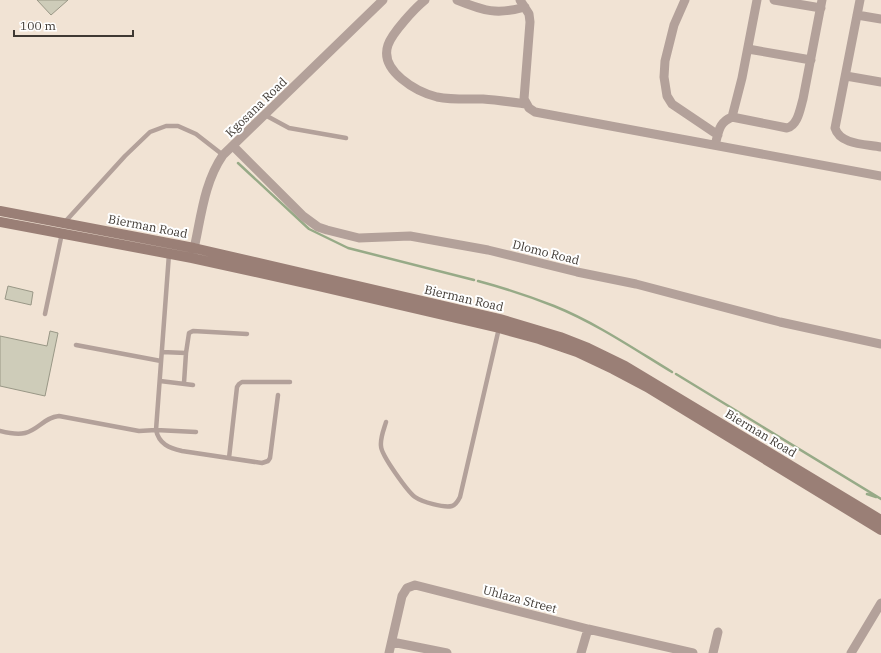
<svg xmlns="http://www.w3.org/2000/svg" width="881" height="653" viewBox="0 0 881 653" font-family="'IBM Plex Serif',serif">
<style>
.lines{fill:none;stroke-linecap:round;stroke-linejoin:round}
.stream{stroke:#97aa87;stroke-width:2.5}
.building{fill:#ceccb9;stroke:#999786}
.service{stroke:#b3a19a;stroke-width:4.5}
.minor{stroke:#b3a19a;stroke-width:9}
.secondary{stroke:#9a7f76;stroke-width:10}
.labels{text-anchor:middle;dominant-baseline:central;stroke-width:4;stroke-linejoin:round;paint-order:stroke}
.street-label{font-size:12px;fill:#3f3933;stroke:#fff}
</style>
<rect width="100%" height="100%" fill="#f1e3d4"/>
<g class="lines">
<path class="stream" d="M 238,163 L 309,229 L 348,248 L 474,280
M 478,281 C 504,288 529,296 554,306 C 596,323 634,349 672,372
M 676,374 L 881,499
M 867,494 L 876,497"/>
</g>
<path class="building" d="M 37,0 L 68,0 L 51,15 Z
M 8,286 L 33,292 L 31,305 L 5,299 Z
M 50,331 L 58,333 L 45,396 L 0,386 L 0,336 L 47,346 Z"/>
<g class="lines">
<path class="service" d="M 265,115 L 289,128 L 346,138
M 64,223 L 125,156 L 150,132 L 166,126 L 178,126 L 196,134 L 223,155
M 45,314 L 62,233
M 76,345 L 161,361
M 162,352 L 186,353 L 184,383
M 186,353 L 189,333 L 193,331 L 247,334
M 160,381 L 193,385
M 386,422 C 384,429 380,438 381,446 C 381,455 408,492 415,497 C 422,502 444,508 452,506 C 456,505 458,501 460,497 L 499,328
M 0,431 C 8,433 17,435 25,433 C 38,430 45,417 59,416 L 139,431 L 156,430 L 169,254
M 196,432 L 156,430 C 159,444 169,448 182,451 L 262,463 L 268,461 L 270,458 L 278,395
M 229,458 L 237,387 L 239,384 L 242,382 L 290,382"/>
<path class="minor" d="M 425,0 C 415,8 392,33 388,45 C 379,71 417,92 437,97 C 453,100 468,99 483,99 C 497,100 511,102 526,104
M 457,0 C 484,11 497,15 525,7
M 520,0 L 529,14 L 530,22 L 524,99 L 529,108 L 535,112 L 881,176
M 685,0 L 674,25 L 665,61 L 664,77 L 667,96 L 672,104 L 718,135
M 774,0 L 821,8
M 860,0 L 835,128 C 840,145 866,144 881,147
M 857,15 L 881,19
M 748,49 L 811,60
M 846,76 L 881,82
M 732,117 L 742,78 L 757,0
M 715,145 C 719,132 718,123 732,117 L 787,128 C 798,125 800,109 803,99 L 822,0
M 233,146 L 303,216 L 318,227 L 327,230 L 359,238 L 410,236 L 488,250 L 577,272 L 636,284 L 780,322 L 881,344
M 193,253 C 201,220 203,184 223,155 L 383,0
M 392,642 L 447,653
M 389,653 L 402,596 L 407,588 L 415,585 L 588,629 L 693,653
M 581,653 L 588,629
M 713,653 L 718,632
M 851,653 L 881,603"/>
<path class="secondary" d="M 0,211 L 194,248 L 500,319 L 560,337 L 588,348 L 625,366 L 881,520
M 0,222 L 192,258 L 319,286 L 499,328 L 539,339 L 577,352 L 613,369 L 647,387 L 881,530"/>
</g>
<g class="labels">
<g class="street-label">
<text transform="translate(256 107) rotate(-44)">Kgosana Road</text>
<text transform="translate(148 226) rotate(11)">Bierman Road</text>
<text transform="translate(546 252) rotate(14)">Dlomo Road</text>
<text transform="translate(464 298) rotate(13)">Bierman Road</text>
<text transform="translate(761 433) rotate(31)">Bierman Road</text>
<text transform="translate(520 599) rotate(15)">Uhlaza Street</text>
</g>
</g>
<path d="M14 30v6h119v-6" fill="none" stroke="#3f3933" stroke-width="2"/>
<text x="20" y="30" font-size="12" fill="#3f3933" stroke="#ffffff" stroke-width="3" paint-order="stroke">100 m</text>
</svg>
